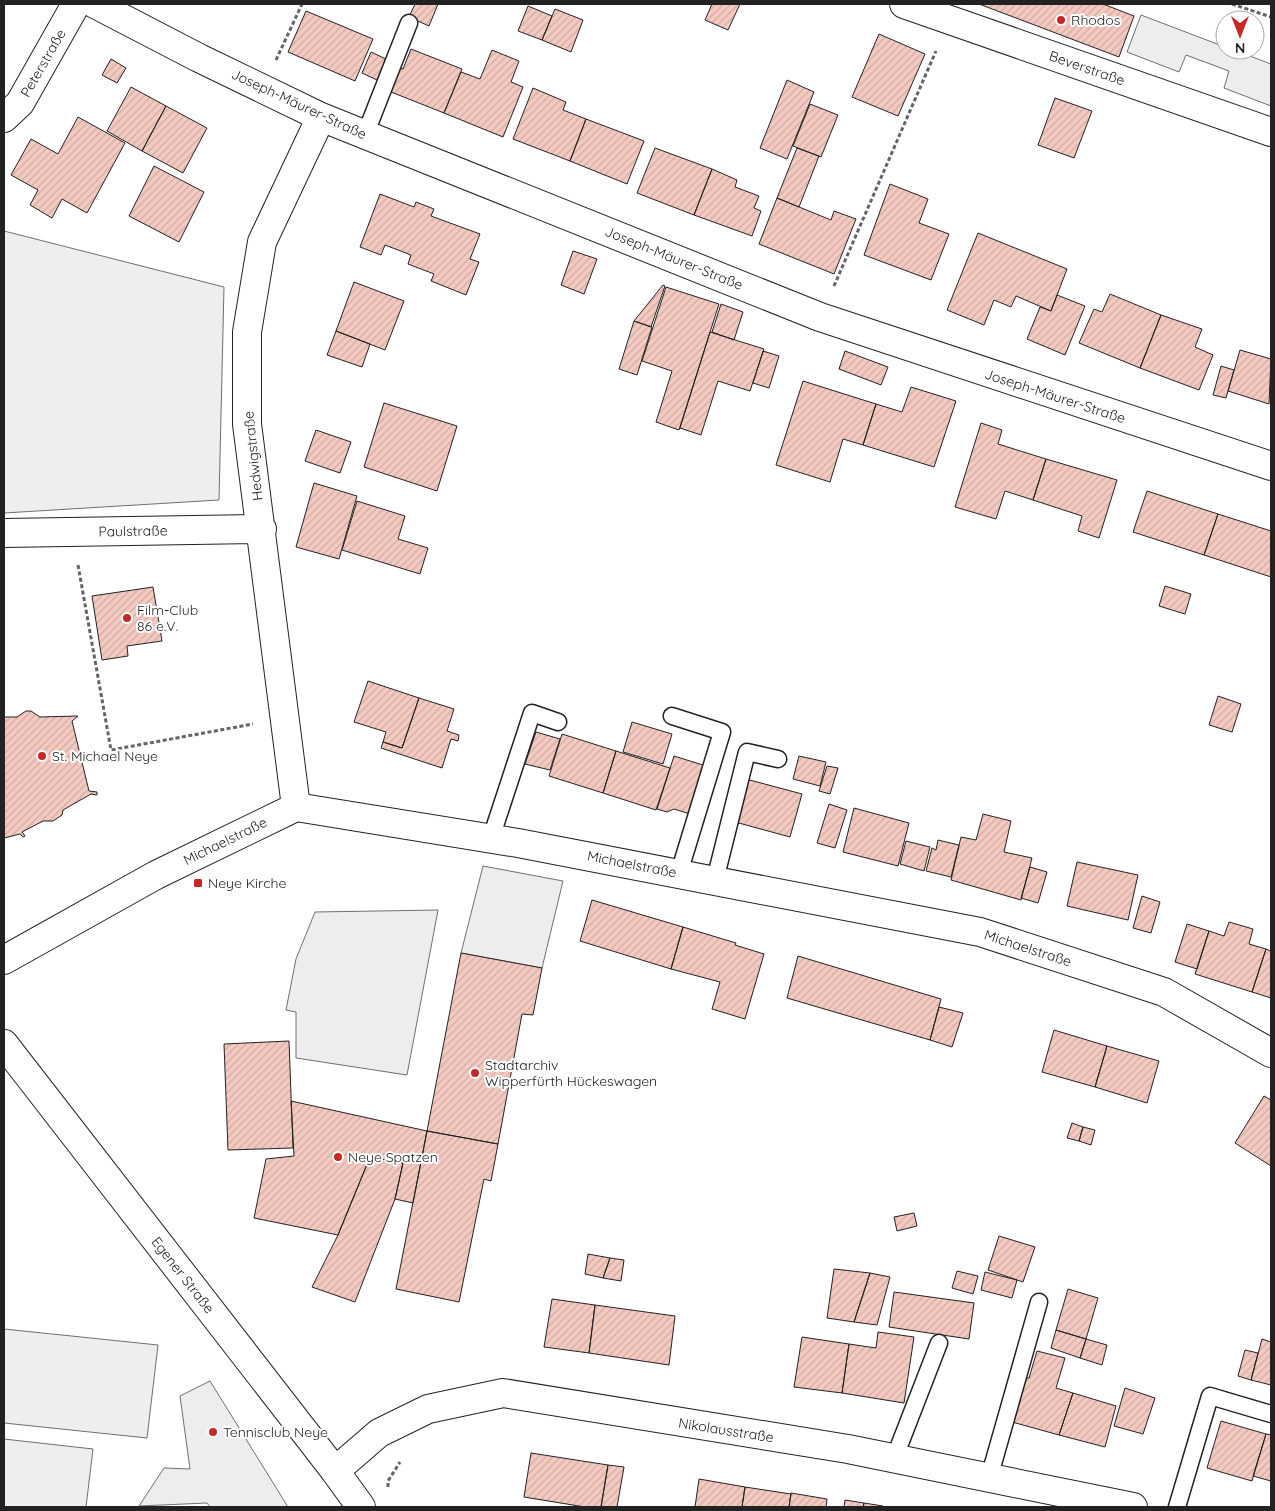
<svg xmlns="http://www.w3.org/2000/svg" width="1275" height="1511" viewBox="0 0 1275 1511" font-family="Quicksand,sans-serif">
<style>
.pitch{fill:#eee;stroke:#6f6f6f}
.parking{fill:#ededed;stroke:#6f6f6f}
.building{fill:url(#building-hatch);stroke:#222}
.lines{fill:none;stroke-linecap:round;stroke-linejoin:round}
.lane-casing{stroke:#222;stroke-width:19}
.street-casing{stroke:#222;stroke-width:30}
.secondary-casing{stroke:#222;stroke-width:30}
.path{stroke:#646464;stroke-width:3;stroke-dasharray:4 2.5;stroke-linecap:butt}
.lane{stroke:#fff;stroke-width:16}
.street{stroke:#fff;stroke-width:28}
.secondary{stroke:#fff;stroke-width:28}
.poi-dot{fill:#c62828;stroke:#fff;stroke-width:2}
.labels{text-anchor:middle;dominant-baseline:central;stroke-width:4;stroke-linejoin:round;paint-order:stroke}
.poi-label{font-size:14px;fill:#222;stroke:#fff;text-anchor:start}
.street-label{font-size:14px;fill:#222;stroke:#fff}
</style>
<defs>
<pattern id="building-hatch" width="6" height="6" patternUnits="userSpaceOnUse" patternTransform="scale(1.25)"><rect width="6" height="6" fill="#f3c9c0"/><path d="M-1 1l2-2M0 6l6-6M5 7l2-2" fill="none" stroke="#d0aca5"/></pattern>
</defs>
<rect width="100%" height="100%" fill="#fff"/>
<path class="pitch" d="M 4,231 L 224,287 L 219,500 L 4,513 Z
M 4,1329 L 158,1345 L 147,1438 L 4,1423 Z
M 4,1439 L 93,1449 L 86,1507 L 4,1507 Z"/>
<path class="parking" d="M 1141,15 L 1225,47 L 1225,50 L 1234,50 L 1271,64 L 1271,106 L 1224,88 L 1229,71 L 1186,55 L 1179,72 L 1127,52 Z
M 483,866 L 563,881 L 542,968 L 461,953 Z
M 438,910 L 407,1075 L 296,1058 L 296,1012 L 286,1010 L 296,959 L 315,912 Z
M 210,1381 L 288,1507 L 210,1507 L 207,1503 L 139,1506 L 164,1468 L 190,1469 L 180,1396 Z"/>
<path class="building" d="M 415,4 L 438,4 L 429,26 L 409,17 Z
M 712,4 L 740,4 L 728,30 L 705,20 Z
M 979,4 L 1103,4 L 1134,16 L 1119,57 Z
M 528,6 L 552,16 L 542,40 L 518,31 Z
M 555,9 L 583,20 L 571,52 L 542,40 Z
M 306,11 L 373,39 L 355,81 L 288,52 Z
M 879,34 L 925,54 L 898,116 L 852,97 Z
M 411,49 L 462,69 L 444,113 L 386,90 L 396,66 L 403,69 Z
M 492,50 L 519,61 L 511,82 L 523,87 L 503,137 L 444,113 L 461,72 L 480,79 Z
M 371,52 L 386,59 L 377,80 L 362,73 Z
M 111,59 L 126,68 L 117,83 L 102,75 Z
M 787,80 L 814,92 L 787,159 L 760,148 Z
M 131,87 L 166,106 L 142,151 L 107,131 Z
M 533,88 L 566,102 L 563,110 L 586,119 L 570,161 L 513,139 Z
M 1055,98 L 1092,111 L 1074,158 L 1038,145 Z
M 810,104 L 838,115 L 821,157 L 793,146 Z
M 166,106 L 207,128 L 183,173 L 142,151 Z
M 78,117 L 125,143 L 87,213 L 62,199 L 52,218 L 30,205 L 38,190 L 11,175 L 31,139 L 58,154 Z
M 586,119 L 644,141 L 627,184 L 570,161 Z
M 655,148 L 712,169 L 694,215 L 637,193 Z
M 797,148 L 819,156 L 799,207 L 777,198 Z
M 154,166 L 204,192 L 179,242 L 129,216 Z
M 712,169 L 737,180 L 735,187 L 759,196 L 754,208 L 761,211 L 752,236 L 694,215 Z
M 890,184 L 928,199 L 919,223 L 949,234 L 931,280 L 864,255 Z
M 380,194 L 414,207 L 416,202 L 434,209 L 431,216 L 480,234 L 470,259 L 479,262 L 466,295 L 431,281 L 434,274 L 408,264 L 411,255 L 385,245 L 381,255 L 360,247 Z
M 777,198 L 831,220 L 834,211 L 856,219 L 834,274 L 759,244 Z
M 978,233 L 1067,269 L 1051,311 L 1016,296 L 1011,307 L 994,300 L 984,325 L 947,310 Z
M 573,251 L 597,259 L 584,294 L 561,285 Z
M 354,282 L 404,301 L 385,350 L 336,331 Z
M 663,285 L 665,286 L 651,327 L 634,321 Z
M 666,287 L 719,304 L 679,430 L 656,422 L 672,371 L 642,361 Z
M 1110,294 L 1161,315 L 1140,368 L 1079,343 L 1094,309 L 1102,312 Z
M 1057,295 L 1085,306 L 1065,355 L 1027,339 L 1040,307 L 1051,311 Z
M 721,304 L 743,312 L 734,340 L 712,332 Z
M 1161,315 L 1202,329 L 1195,347 L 1213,355 L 1199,390 L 1140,368 Z
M 634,321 L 652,327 L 637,375 L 619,369 Z
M 336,331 L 370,344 L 362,367 L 327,355 Z
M 710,332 L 764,349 L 750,391 L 718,381 L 701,435 L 680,428 Z
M 1240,350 L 1271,359 L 1269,404 L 1228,391 Z
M 763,351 L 779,356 L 769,388 L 753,383 Z
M 845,351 L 888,367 L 881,385 L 839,369 Z
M 1221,366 L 1234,370 L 1226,398 L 1213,395 Z
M 803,381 L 876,404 L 863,445 L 843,439 L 830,482 L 776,465 Z
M 911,387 L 956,401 L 934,467 L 863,445 L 876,404 L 902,412 Z
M 384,403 L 457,426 L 437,491 L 364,467 Z
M 981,423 L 1002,430 L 998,444 L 1046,459 L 1033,500 L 1005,491 L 996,519 L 955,507 Z
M 316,430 L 351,442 L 340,473 L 305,461 Z
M 1046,459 L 1117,480 L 1099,538 L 1078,531 L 1082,516 L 1033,500 Z
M 314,483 L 357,496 L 339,559 L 296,547 Z
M 1147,491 L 1218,514 L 1204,555 L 1133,532 Z
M 357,501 L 405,516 L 398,539 L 428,548 L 420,574 L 342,550 Z
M 1218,514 L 1271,531 L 1271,577 L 1204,555 Z
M 1165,586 L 1191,594 L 1185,614 L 1159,606 Z
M 153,587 L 162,641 L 127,646 L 128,656 L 102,660 L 92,596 Z
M 368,681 L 419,698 L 402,748 L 383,742 L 386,732 L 354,722 Z
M 1218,696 L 1241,704 L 1232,732 L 1209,725 Z
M 419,698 L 454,709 L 447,731 L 459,735 L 458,741 L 451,739 L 442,768 L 381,748 L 383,742 L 402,748 Z
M 26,711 L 31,711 L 40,717 L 78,716 L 72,721 L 89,791 L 97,792 L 97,795 L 91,794 L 63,810 L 62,815 L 53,821 L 43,821 L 22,832 L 25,836 L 23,837 L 20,834 L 4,838 L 4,717 L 17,717 Z
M 632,722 L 672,734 L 663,764 L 623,752 Z
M 536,732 L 560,739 L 550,770 L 525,764 Z
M 562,734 L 616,751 L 603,793 L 549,776 Z
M 616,751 L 670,768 L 656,810 L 603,793 Z
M 674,756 L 706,766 L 690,814 L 674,809 L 667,812 L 657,809 Z
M 799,756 L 826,762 L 820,786 L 793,779 Z
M 827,766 L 838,768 L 830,794 L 819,791 Z
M 746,779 L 802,794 L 790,837 L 735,822 Z
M 829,804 L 847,810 L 835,848 L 817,843 Z
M 854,808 L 909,823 L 898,866 L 843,852 Z
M 983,814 L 1011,821 L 1004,852 L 1032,858 L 1021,900 L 951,880 L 961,837 L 976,840 Z
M 938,840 L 959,845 L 951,877 L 926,871 L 932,848 L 936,850 Z
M 906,841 L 930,847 L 924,871 L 900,864 Z
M 1077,862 L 1138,875 L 1128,920 L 1067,906 Z
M 1030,867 L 1047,872 L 1038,903 L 1021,898 Z
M 1142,896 L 1160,902 L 1151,933 L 1133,928 Z
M 592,900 L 683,927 L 671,969 L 580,941 Z
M 1229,922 L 1253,929 L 1249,944 L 1266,949 L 1252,992 L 1195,974 L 1209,931 L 1224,936 Z
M 1187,924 L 1209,931 L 1197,969 L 1175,962 Z
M 683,927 L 736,943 L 735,945 L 764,954 L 745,1019 L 712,1009 L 720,982 L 671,969 Z
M 1266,949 L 1271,951 L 1271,998 L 1252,992 Z
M 461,953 L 542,968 L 533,1015 L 522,1014 L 498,1144 L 427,1131 Z
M 798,956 L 941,999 L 930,1040 L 787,998 Z
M 939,1007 L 963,1013 L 952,1047 L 930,1040 Z
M 1054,1030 L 1107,1046 L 1095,1087 L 1042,1072 Z
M 289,1041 L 293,1148 L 228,1150 L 224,1044 Z
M 1107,1046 L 1159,1061 L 1147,1103 L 1095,1087 Z
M 1264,1096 L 1271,1100 L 1271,1166 L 1235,1143 Z
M 291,1101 L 427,1131 L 413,1203 L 395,1199 L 403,1163 L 370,1157 L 338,1235 L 254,1218 L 266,1159 L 294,1156 Z
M 1072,1123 L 1083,1127 L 1079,1141 L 1067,1138 Z
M 1083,1127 L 1095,1130 L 1091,1145 L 1079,1141 Z
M 427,1131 L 498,1144 L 491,1181 L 484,1179 L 459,1302 L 396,1289 Z
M 370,1157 L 403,1163 L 395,1199 L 355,1302 L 312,1287 L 338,1235 Z
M 914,1213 L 917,1226 L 897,1231 L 894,1217 Z
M 999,1236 L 1035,1247 L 1023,1282 L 988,1270 Z
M 588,1254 L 610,1258 L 603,1278 L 585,1274 Z
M 610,1258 L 624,1260 L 621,1281 L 603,1278 Z
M 834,1269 L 870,1273 L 854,1322 L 827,1318 Z
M 957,1271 L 978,1276 L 973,1294 L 952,1288 Z
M 985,1272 L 1017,1280 L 1012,1298 L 981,1290 Z
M 870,1273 L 890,1277 L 877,1325 L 854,1322 Z
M 1068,1289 L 1098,1298 L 1086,1339 L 1056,1330 Z
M 894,1292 L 974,1303 L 969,1339 L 889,1327 Z
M 552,1299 L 595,1305 L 589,1353 L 544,1347 Z
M 595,1305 L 675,1316 L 669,1365 L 589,1353 Z
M 1056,1330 L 1086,1339 L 1080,1358 L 1051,1348 Z
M 878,1332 L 914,1337 L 904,1403 L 842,1393 L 849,1344 L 876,1348 Z
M 802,1337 L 849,1344 L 842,1393 L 794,1387 Z
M 1086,1339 L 1107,1345 L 1102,1365 L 1080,1358 Z
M 1262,1339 L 1271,1342 L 1271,1385 L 1251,1380 Z
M 1245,1350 L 1258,1353 L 1251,1380 L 1238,1376 Z
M 1037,1351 L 1065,1358 L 1056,1388 L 1073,1393 L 1059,1435 L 1012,1422 L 1025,1378 L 1029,1378 Z
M 1125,1388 L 1155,1398 L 1143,1434 L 1114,1426 Z
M 1073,1393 L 1116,1406 L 1105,1447 L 1059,1435 Z
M 1221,1421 L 1266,1434 L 1252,1481 L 1207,1468 Z
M 1266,1434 L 1271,1435 L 1271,1481 L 1253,1476 Z
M 531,1453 L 608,1465 L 601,1507 L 585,1507 L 524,1497 Z
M 608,1465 L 624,1467 L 617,1507 L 601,1507 Z
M 699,1479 L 745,1487 L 742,1507 L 695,1507 Z
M 745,1487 L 791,1494 L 789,1507 L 742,1507 Z
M 791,1493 L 827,1499 L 826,1507 L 789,1507 Z
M 845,1500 L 864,1503 L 863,1507 L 844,1507 Z
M 864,1503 L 883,1506 L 883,1507 L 863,1507 Z"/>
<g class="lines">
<defs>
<path id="lane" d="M 365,135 L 409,23
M 672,716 L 722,732 L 679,873
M 491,838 L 532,713 L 558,722
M 715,880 L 747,752 L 778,759
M 894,1459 L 939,1343
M 989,1478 L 1039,1302
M 1177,1507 L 1210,1396 L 1271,1414"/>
<path id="street" d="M 95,4 L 199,58 L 321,117 L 820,317 L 1271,466
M 904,4 L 1271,132
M 4,118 L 20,103 L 76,4
M 4,533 L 262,529
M 296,807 L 247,424 L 247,332 L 262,242 L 321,117
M 4,960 L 156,875 L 296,807 L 518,843 L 980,932 L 1164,992 L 1271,1053
M 335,1471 L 379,1433 L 428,1409 L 503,1393 L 848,1449 L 1133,1507"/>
<path id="secondary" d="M 4,1044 L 335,1471 L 361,1507"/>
</defs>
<use href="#lane" class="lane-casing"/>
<use href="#street" class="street-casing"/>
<use href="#secondary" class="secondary-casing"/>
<path class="path" d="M 1232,4 L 1271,17
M 276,60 L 302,4
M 834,286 L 936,51
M 78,565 L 111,750 L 253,724
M 388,1487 L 388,1481 L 400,1462"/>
<use href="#lane" class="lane"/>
<use href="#street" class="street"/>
<use href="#secondary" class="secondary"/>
</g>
<g class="poi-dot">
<circle cx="1061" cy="20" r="5"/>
<circle cx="127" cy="618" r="5"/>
<circle cx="42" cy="756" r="5"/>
<rect x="193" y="878" width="10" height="10" rx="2.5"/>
<circle cx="475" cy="1073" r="5"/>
<circle cx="338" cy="1157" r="5"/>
<circle cx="213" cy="1432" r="5"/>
</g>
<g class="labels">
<g class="poi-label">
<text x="1071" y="20">Rhodos</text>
<text x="137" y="610">Film-Club<tspan x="137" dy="16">86 e.V.</tspan></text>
<text x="52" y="756">St. Michael Neye</text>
<text x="208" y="883">Neye Kirche</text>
<text x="485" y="1065">Stadtarchiv<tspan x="485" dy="16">Wipperfürth Hückeswagen</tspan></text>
<text x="348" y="1157">Neye Spatzen</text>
<text x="223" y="1432">Tennisclub Neye</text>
</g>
<g class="street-label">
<text transform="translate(43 63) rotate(-60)">Peterstraße</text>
<text transform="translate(1087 68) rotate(19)">Beverstraße</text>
<text transform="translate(299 104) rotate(25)">Joseph-Mäurer-Straße</text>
<text transform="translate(674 258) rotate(22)">Joseph-Mäurer-Straße</text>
<text transform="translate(1055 396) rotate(18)">Joseph-Mäurer-Straße</text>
<text transform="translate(253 456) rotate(-96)">Hedwigstraße</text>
<text transform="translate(133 531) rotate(-1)">Paulstraße</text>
<text transform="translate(225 841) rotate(-26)">Michaelstraße</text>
<text transform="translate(632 864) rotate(11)">Michaelstraße</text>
<text transform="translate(1028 948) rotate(18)">Michaelstraße</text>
<text transform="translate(183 1275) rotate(52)">Egener Straße</text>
<text transform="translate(726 1430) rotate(9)">Nikolausstraße</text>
</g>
</g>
<rect width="1275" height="1511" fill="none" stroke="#222222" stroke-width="10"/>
<g transform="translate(1240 35) rotate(180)"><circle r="24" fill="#ffffff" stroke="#a7a7a7"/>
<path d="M0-4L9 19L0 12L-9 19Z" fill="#c62828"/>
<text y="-8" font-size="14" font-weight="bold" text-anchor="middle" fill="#222222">N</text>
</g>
</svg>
